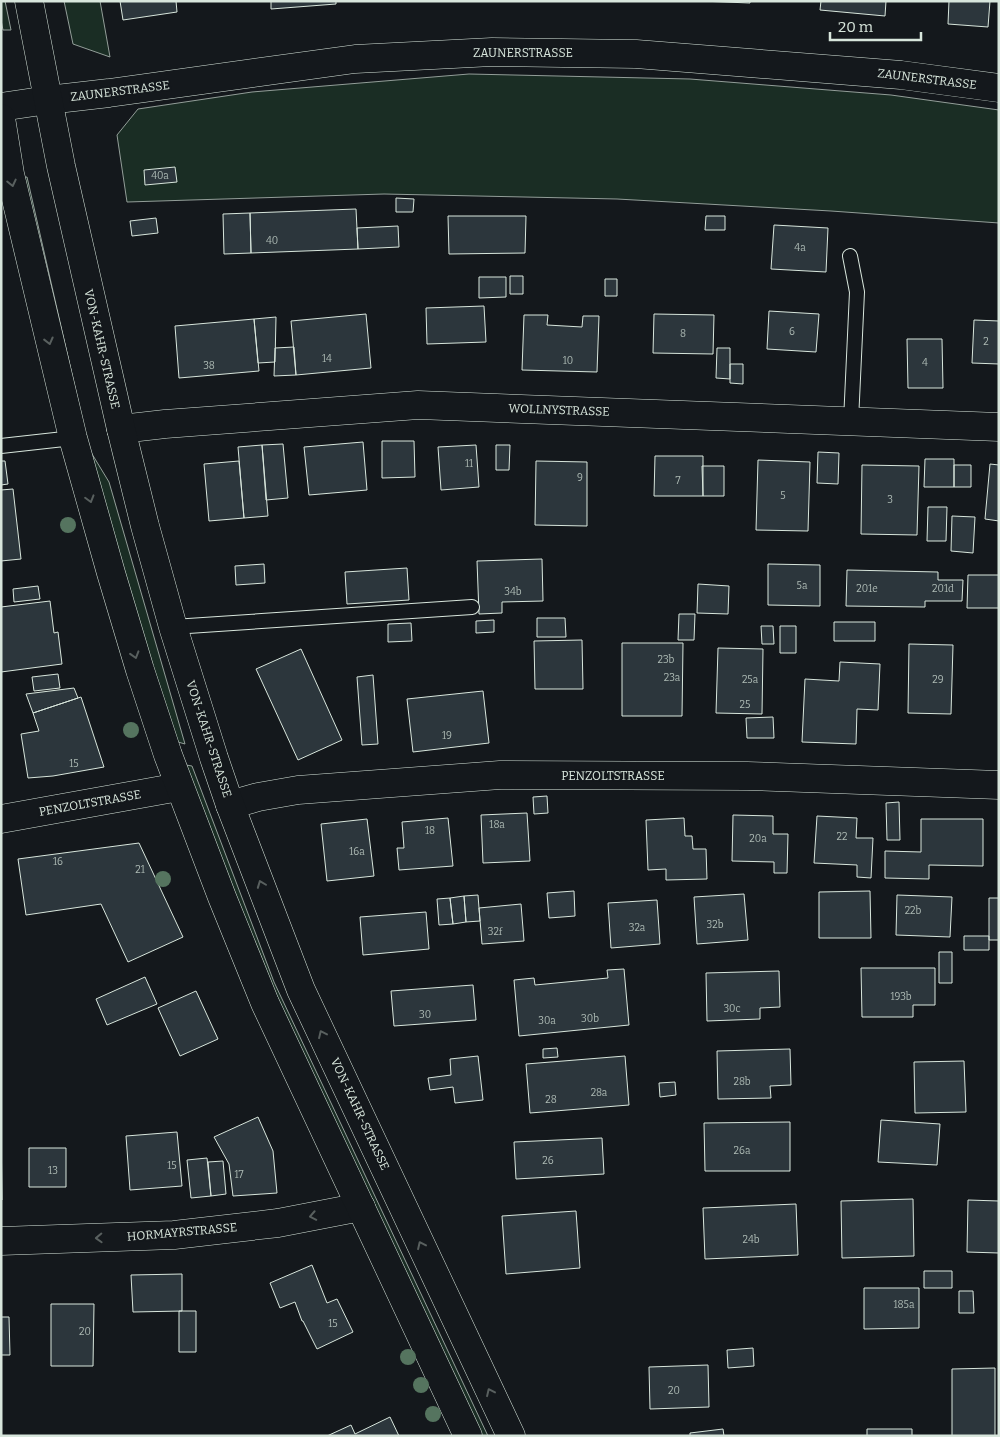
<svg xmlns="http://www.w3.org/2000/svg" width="1000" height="1437" viewBox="0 0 1000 1437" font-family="Bitter,serif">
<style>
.green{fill:#1a2d24;stroke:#939e99}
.building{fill:#2c363c;stroke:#d8e6dc}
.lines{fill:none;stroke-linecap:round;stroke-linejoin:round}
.lane-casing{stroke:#d8e6dc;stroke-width:16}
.street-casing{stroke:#d8e6dc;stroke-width:29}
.secondary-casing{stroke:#d8e6dc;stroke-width:29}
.lane{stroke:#14181c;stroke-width:14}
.street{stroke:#14181c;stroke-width:28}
.secondary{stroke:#14181c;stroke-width:28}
.tree{fill:#55745f}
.oneway{stroke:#59605f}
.labels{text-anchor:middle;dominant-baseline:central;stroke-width:4;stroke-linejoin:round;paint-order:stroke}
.number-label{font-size:10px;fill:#adbab4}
.street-label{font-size:12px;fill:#d8e6dc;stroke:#14181c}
</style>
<rect width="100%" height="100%" fill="#14181c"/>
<path class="green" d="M 1,1 L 5,1 L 11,30 L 3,30 L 1,20 Z
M 64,1 L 100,1 L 110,57 L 73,44 Z
M 469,74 L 690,79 L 891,95 L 999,110 L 999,223 L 831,211 L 617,199 L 384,194 L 127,202 L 117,135 L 138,109 L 252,92 Z
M 27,177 L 89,449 L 109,482 L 185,744 L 171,740 L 84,450 L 18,178 Z
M 180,764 L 192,766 L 274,982 L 488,1436 L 479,1436 L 267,984 Z"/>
<path class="building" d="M 120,1 L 176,1 L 177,12 L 123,20 Z
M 271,1 L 336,1 L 336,4 L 271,9 Z
M 700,1 L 750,1 L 750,3 Z
M 821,1 L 886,1 L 885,16 L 820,10 Z
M 949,1 L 990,1 L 988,27 L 948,24 Z
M 175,167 L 177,182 L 145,185 L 144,170 Z
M 396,198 L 414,199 L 413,212 L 396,212 Z
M 356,209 L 358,249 L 251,253 L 250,213 Z
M 250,213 L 251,253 L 224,254 L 223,214 Z
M 448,216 L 526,216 L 525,253 L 449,254 Z
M 706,216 L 725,216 L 725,230 L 705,230 Z
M 156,218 L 158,233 L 132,236 L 130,221 Z
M 774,225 L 828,228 L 826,272 L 771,269 Z
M 398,226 L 399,247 L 358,249 L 357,228 Z
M 510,276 L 523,276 L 523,294 L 510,294 Z
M 479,277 L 506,277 L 506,297 L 479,298 Z
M 605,279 L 617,279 L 617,296 L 605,296 Z
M 484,306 L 486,342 L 427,344 L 426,308 Z
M 769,311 L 819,314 L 816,352 L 767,349 Z
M 366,314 L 371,368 L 296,375 L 291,321 Z
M 654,314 L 714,315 L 713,354 L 653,353 Z
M 524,315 L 548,315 L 547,325 L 582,327 L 583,316 L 599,316 L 597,372 L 522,370 Z
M 276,317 L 275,362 L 258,363 L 254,319 Z
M 254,319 L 259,371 L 179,378 L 175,326 Z
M 974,320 L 999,321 L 999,364 L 972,363 Z
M 907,339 L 942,339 L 943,388 L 908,388 Z
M 294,347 L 296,375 L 274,376 L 275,348 Z
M 717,348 L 730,348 L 730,379 L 716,378 Z
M 730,364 L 743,364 L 743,384 L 730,383 Z
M 382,441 L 414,441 L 415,477 L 382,478 Z
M 363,442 L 367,490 L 309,495 L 304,447 Z
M 283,444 L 288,498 L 266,500 L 262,445 Z
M 262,445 L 268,516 L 244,518 L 238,447 Z
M 476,445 L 479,487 L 441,490 L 438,447 Z
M 496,445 L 510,445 L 509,470 L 496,470 Z
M 818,452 L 839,453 L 838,484 L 817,483 Z
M 655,456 L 703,456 L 703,496 L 654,496 Z
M 925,459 L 954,459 L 954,487 L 924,487 Z
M 758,460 L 810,462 L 808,531 L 756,530 Z
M 1,461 L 5,461 L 8,484 L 1,485 Z
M 239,461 L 244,518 L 209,521 L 204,464 Z
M 536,461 L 587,462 L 587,526 L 535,525 Z
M 990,464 L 999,465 L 999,521 L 985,519 Z
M 862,465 L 919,466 L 917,535 L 861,534 Z
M 954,465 L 971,465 L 971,487 L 954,487 Z
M 702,466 L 724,466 L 724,496 L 703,496 Z
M 13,489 L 21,559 L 1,561 L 1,490 Z
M 928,507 L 947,507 L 946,541 L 927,541 Z
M 952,516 L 975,517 L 973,553 L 951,551 Z
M 542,559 L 543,601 L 502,602 L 502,613 L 479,614 L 477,561 Z
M 264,564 L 265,583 L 236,585 L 235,566 Z
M 768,564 L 820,565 L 820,606 L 768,605 Z
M 407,568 L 409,600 L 347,604 L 345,572 Z
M 847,570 L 938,572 L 938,580 L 963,580 L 962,601 L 925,601 L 925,607 L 846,606 Z
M 968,575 L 999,575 L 999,608 L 967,608 Z
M 698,584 L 729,586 L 728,614 L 697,613 Z
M 38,586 L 40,599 L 14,602 L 13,589 Z
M 50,601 L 54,633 L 58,632 L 62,664 L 1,672 L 1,607 Z
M 679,614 L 695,614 L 694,640 L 678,640 Z
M 537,618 L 565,618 L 566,637 L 537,637 Z
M 494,620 L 494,632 L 476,633 L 476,621 Z
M 834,622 L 875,622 L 875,641 L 834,641 Z
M 411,623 L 412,641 L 388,642 L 388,624 Z
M 761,626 L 773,626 L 774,644 L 762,644 Z
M 780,626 L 796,626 L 796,653 L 780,653 Z
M 582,640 L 583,689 L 535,689 L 534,641 Z
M 622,643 L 683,643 L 682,716 L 622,716 Z
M 909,644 L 953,645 L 951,714 L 908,713 Z
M 718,648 L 763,649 L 762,714 L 716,713 Z
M 301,649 L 342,740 L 298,760 L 256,669 Z
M 840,662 L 880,664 L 878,710 L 857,709 L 856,744 L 802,742 L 805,679 L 839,681 Z
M 58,674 L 60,688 L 34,691 L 32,677 Z
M 373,675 L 378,744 L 362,745 L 357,677 Z
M 74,688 L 78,698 L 33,713 L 26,694 Z
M 483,691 L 489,743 L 413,752 L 407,699 Z
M 81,697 L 104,767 L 53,776 L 28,778 L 21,734 L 39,731 L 33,713 Z
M 773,717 L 774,738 L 747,738 L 746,718 Z
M 547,796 L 548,813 L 534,814 L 533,797 Z
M 899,802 L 900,840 L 887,840 L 886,803 Z
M 527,813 L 530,861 L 483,863 L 481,815 Z
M 733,815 L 773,816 L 773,834 L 788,834 L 787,873 L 774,873 L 774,862 L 732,861 Z
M 817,816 L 857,818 L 856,838 L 873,838 L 871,878 L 857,877 L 857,865 L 814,863 Z
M 448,818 L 453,866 L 399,870 L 397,848 L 404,848 L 402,822 Z
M 684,818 L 685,836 L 692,836 L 693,849 L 706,849 L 707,879 L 666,880 L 666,869 L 648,870 L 646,820 Z
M 367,819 L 374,876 L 327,881 L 321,824 Z
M 921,819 L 983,819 L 983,866 L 929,865 L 929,879 L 885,878 L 885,851 L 921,852 Z
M 139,843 L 183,937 L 128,962 L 101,904 L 26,915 L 18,859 Z
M 574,891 L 575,916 L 549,918 L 547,893 Z
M 870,891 L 871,938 L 819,938 L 819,892 Z
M 744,894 L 748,940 L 697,944 L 694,897 Z
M 478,895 L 480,921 L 466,922 L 464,896 Z
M 897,895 L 952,897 L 950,937 L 896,935 Z
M 464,896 L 466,922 L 453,924 L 450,898 Z
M 450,898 L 453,924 L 439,925 L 437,899 Z
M 989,898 L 999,898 L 999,940 L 989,940 Z
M 657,900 L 660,944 L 611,948 L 608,903 Z
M 521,904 L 524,941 L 482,944 L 479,908 Z
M 426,912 L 429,949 L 363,955 L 360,917 Z
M 964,936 L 989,936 L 989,950 L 964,950 Z
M 939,952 L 952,952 L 952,983 L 939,983 Z
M 861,968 L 935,968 L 935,1005 L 913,1005 L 913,1017 L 862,1017 Z
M 624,969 L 629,1025 L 519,1036 L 514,980 L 534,978 L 535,985 L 608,978 L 607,970 Z
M 779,971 L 780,1007 L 760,1008 L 760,1019 L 707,1021 L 706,973 Z
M 145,977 L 157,1004 L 107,1025 L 96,999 Z
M 473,985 L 476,1020 L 394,1026 L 391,991 Z
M 196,991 L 218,1039 L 180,1056 L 158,1008 Z
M 557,1048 L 558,1057 L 543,1058 L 543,1049 Z
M 790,1049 L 791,1085 L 770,1086 L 771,1098 L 718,1099 L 717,1051 Z
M 478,1056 L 483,1100 L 455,1103 L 453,1087 L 430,1090 L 428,1078 L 451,1075 L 450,1059 Z
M 625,1056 L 629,1105 L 530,1113 L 526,1064 Z
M 964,1061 L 966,1112 L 915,1113 L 914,1062 Z
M 675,1082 L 676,1095 L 660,1097 L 659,1083 Z
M 258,1117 L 273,1151 L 277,1193 L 233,1196 L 229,1164 L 214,1137 Z
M 881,1120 L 940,1124 L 937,1165 L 878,1162 Z
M 790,1122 L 790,1171 L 705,1171 L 704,1123 Z
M 1,1124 L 2,1200 L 1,1200 Z
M 177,1132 L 182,1186 L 130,1190 L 126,1136 Z
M 602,1138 L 604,1174 L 516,1179 L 514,1142 Z
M 29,1148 L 66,1148 L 66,1187 L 29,1187 Z
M 207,1158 L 211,1196 L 191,1198 L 187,1160 Z
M 223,1161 L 226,1194 L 211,1196 L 208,1162 Z
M 913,1199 L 914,1256 L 842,1258 L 841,1201 Z
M 968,1200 L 999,1201 L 999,1253 L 967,1252 Z
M 796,1204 L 798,1255 L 705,1259 L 703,1208 Z
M 576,1211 L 580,1268 L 506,1274 L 502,1216 Z
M 312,1265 L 327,1303 L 337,1299 L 353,1332 L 317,1349 L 303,1321 L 302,1321 L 295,1302 L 280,1308 L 270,1283 Z
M 924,1271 L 952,1271 L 952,1288 L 924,1288 Z
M 182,1274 L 182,1311 L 133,1312 L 131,1275 Z
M 864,1288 L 919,1288 L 919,1328 L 864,1329 Z
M 959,1291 L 973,1291 L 974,1313 L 959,1313 Z
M 51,1304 L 94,1304 L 93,1366 L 51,1366 Z
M 179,1311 L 196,1311 L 196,1352 L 179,1352 Z
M 1,1317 L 9,1317 L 10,1355 L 1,1355 Z
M 753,1348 L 754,1366 L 728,1368 L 727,1350 Z
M 708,1365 L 709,1407 L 650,1409 L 649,1367 Z
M 995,1368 L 995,1436 L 952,1436 L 952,1369 Z
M 390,1417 L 399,1436 L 327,1436 L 351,1425 L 355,1434 Z
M 723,1429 L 724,1436 L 690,1436 L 690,1433 Z
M 867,1429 L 912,1429 L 912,1436 L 867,1436 Z"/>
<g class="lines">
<defs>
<path id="lane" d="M 850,256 L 857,292 L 851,421
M 1,446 L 73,438
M 173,627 L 472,607"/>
<path id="street" d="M 1,107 L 48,100 L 109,93 L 355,59 L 492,52 L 636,54 L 901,75 L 999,88
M 121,429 L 165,424 L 418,405 L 999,427
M 230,805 L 258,797 L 298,790 L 500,775 L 747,776 L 999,785
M 1,819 L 179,787
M 1,1241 L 174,1235 L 278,1223 L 361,1207"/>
<path id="secondary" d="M 29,1 L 61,166 L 121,429 L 145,526 L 173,627 L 214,758 L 230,805 L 301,990 L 511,1436
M 1,118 L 10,174 L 73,438 L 111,573 L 140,670 L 168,755 L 222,897 L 265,1003 L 468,1436"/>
</defs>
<use href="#lane" class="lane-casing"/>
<use href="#street" class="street-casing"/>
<use href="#secondary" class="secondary-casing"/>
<use href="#lane" class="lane"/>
<use href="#street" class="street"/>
<use href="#secondary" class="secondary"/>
</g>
<g class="tree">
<circle cx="68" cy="525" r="8"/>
<circle cx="131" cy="730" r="8"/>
<circle cx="163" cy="879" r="8"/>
<circle cx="408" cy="1357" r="8"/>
<circle cx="421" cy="1385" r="8"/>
<circle cx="433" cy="1414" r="8"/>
</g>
<defs><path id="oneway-chevron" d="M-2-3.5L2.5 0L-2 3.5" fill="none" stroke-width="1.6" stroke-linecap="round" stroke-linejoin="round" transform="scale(1.25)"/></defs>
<g class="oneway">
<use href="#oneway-chevron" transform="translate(12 183) rotate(77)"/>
<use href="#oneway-chevron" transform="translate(49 341) rotate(76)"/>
<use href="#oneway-chevron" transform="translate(90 499) rotate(74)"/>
<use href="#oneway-chevron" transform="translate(135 655) rotate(73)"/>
<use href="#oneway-chevron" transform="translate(261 884) rotate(-111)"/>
<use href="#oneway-chevron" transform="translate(322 1034) rotate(-115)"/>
<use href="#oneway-chevron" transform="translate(313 1216) rotate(169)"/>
<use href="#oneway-chevron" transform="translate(99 1238) rotate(178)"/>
<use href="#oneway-chevron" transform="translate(421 1245) rotate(-115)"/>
<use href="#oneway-chevron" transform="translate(490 1392) rotate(-115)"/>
</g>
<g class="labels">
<g class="number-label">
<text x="160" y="176">40a</text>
<text x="272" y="241">40</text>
<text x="800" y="248">4a</text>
<text x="792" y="332">6</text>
<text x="683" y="334">8</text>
<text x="986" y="342">2</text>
<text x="327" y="359">14</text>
<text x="568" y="361">10</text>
<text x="925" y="363">4</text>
<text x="209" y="366">38</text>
<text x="469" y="464">11</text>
<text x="580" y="478">9</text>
<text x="678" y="481">7</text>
<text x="783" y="496">5</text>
<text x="890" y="500">3</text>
<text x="802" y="586">5a</text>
<text x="867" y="589">201e</text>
<text x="943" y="589">201d</text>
<text x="513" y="592">34b</text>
<text x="666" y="660">23b</text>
<text x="672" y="678">23a</text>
<text x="750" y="680">25a</text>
<text x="938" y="680">29</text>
<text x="745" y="705">25</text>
<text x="447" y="736">19</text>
<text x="74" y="764">15</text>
<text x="497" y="825">18a</text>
<text x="430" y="831">18</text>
<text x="842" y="837">22</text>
<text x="758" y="839">20a</text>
<text x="357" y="852">16a</text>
<text x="58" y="862">16</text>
<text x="140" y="870">21</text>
<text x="913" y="911">22b</text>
<text x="715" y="925">32b</text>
<text x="637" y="928">32a</text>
<text x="495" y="932">32f</text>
<text x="901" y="997">193b</text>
<text x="732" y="1009">30c</text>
<text x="425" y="1015">30</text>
<text x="590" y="1019">30b</text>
<text x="547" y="1021">30a</text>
<text x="742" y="1082">28b</text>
<text x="599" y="1093">28a</text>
<text x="551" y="1100">28</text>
<text x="742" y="1151">26a</text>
<text x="548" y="1161">26</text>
<text x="172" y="1166">15</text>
<text x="53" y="1171">13</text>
<text x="239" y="1175">17</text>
<text x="751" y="1240">24b</text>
<text x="904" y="1305">185a</text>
<text x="333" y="1324">15</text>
<text x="85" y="1332">20</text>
<text x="674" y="1391">20</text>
</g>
<g class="street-label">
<text x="523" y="53">ZAUNERSTRASSE</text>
<text transform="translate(927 79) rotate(7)">ZAUNERSTRASSE</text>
<text transform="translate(120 91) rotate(-7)">ZAUNERSTRASSE</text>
<text transform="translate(102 349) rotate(77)">VON-KAHR-STRASSE</text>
<text transform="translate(559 410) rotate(2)">WOLLNYSTRASSE</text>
<text transform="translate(209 739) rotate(72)">VON-KAHR-STRASSE</text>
<text x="613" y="776">PENZOLTSTRASSE</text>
<text transform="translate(90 803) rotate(-10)">PENZOLTSTRASSE</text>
<text transform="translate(360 1114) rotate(65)">VON-KAHR-STRASSE</text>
<text transform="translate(182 1232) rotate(-5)">HORMAYRSTRASSE</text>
</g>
</g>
<rect width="1000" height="1437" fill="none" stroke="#d8e6dc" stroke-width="5"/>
<path d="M830 32v8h91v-8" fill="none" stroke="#d8e6dc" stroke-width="2.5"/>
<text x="838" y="32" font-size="15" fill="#d8e6dc" stroke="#14181c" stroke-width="4" paint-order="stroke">20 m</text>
</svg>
